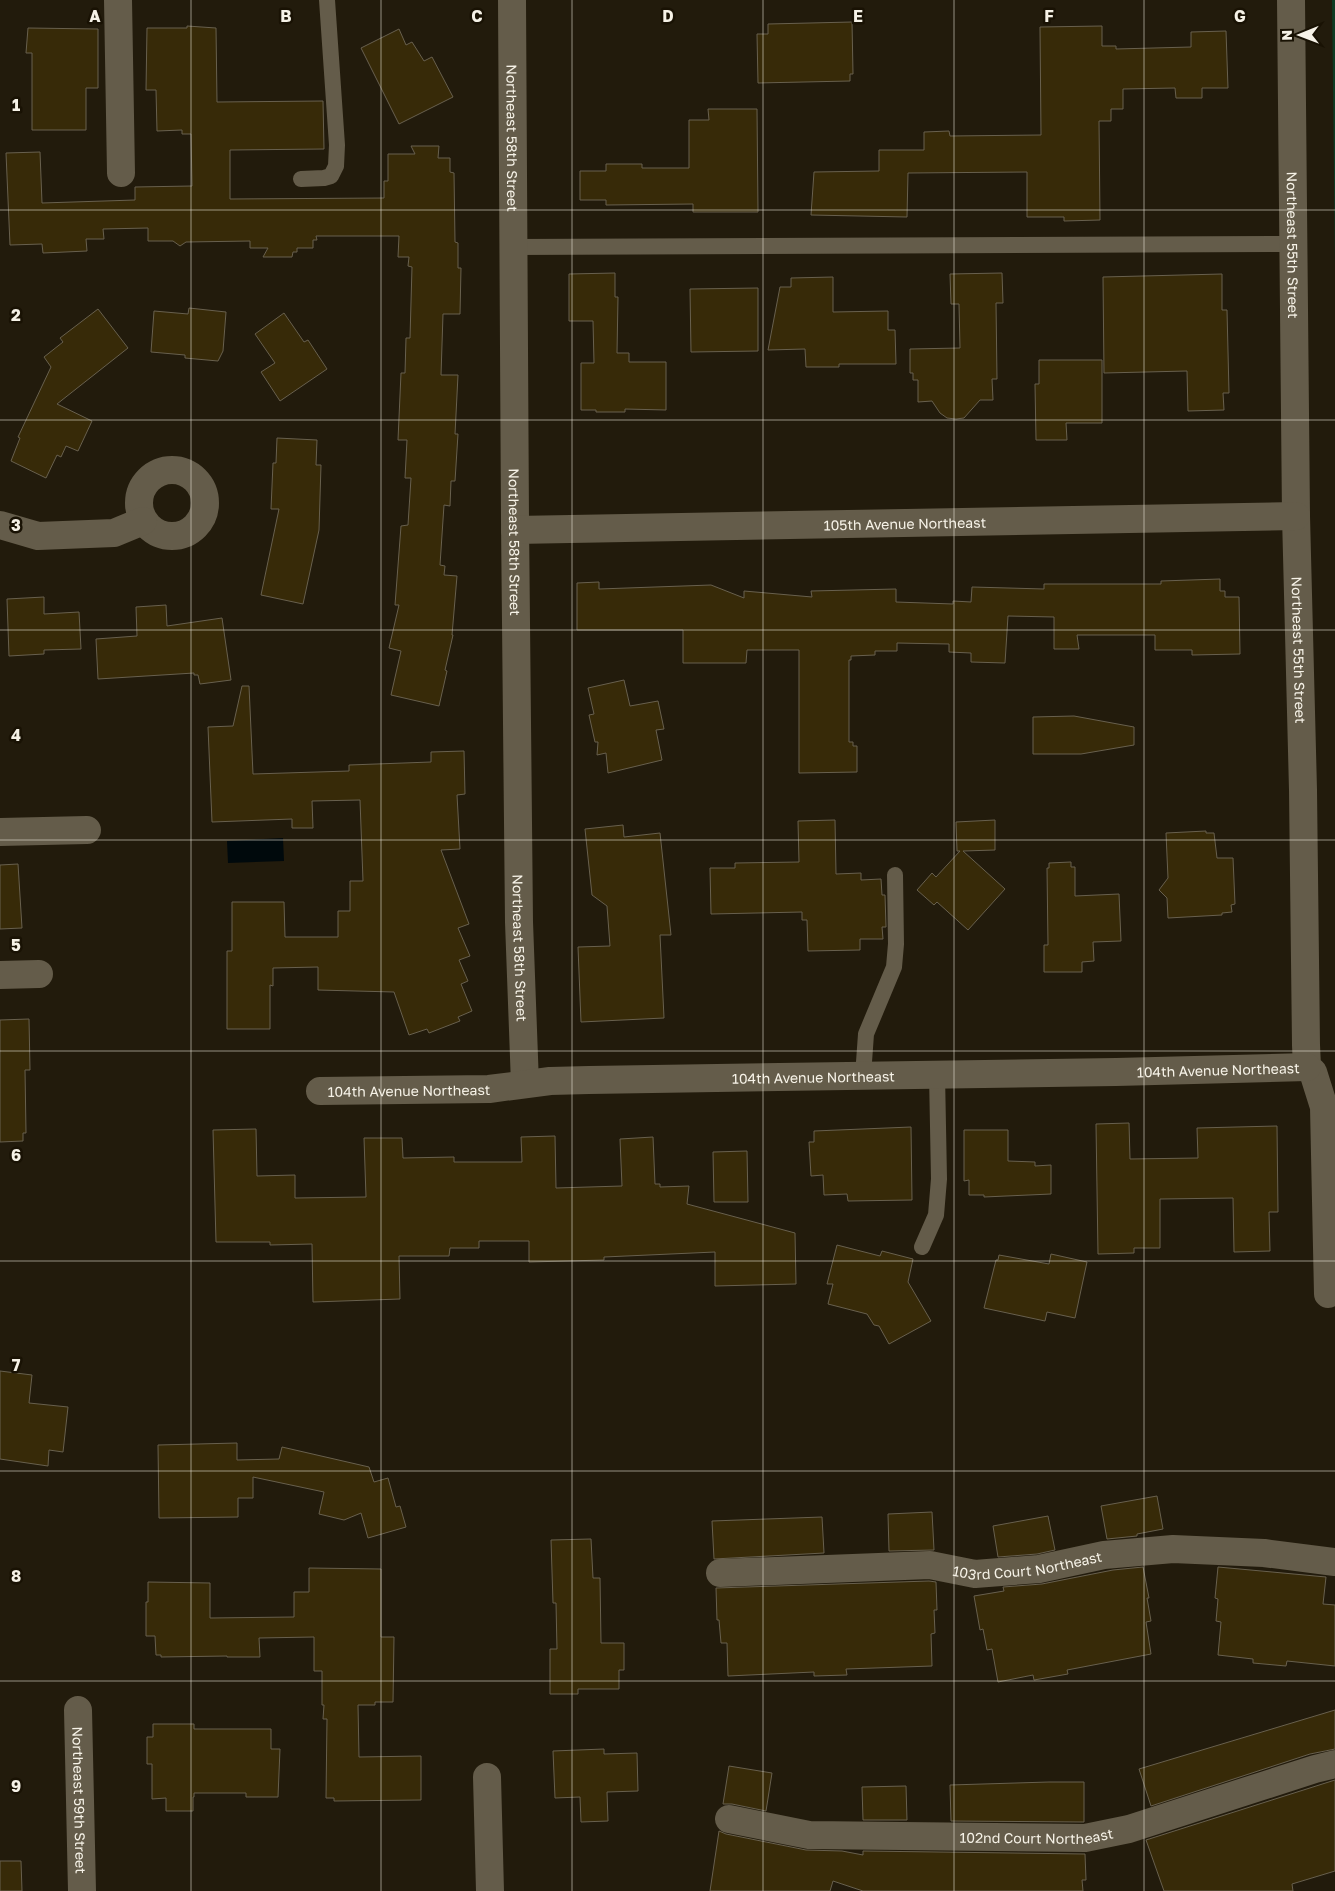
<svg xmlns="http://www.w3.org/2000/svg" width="1335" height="1891" viewBox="0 0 1335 1891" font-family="'Golos Text',sans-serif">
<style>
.green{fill:#0e3b23}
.water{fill:#00090c}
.building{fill:#372a08;stroke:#68604e}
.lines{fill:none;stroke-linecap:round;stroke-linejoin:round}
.lane{stroke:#645c4a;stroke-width:16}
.street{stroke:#645c4a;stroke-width:28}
.grid{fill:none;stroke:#f6f2e7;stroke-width:1;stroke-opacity:0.55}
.labels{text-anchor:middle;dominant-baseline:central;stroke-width:5;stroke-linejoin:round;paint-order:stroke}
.street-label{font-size:14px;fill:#f6f2e7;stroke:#191204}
.grid-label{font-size:16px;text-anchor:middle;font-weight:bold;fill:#f6f2e7;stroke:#191204;stroke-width:5;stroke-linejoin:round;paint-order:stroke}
</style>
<rect width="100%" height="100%" fill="#221b0c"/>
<path class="green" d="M 1332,0 L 1335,0 L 1335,265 Z"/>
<path class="water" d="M 283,838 L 284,861 L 228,863 L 227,841 Z"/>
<path class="building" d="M 852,22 L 853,74 L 850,74 L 850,81 L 758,83 L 757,34 L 768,34 L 768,24 Z
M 187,26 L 216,28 L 217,102 L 323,101 L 324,149 L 230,150 L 230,199 L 384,198 L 384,181 L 388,181 L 388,154 L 415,154 L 411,146 L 439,146 L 438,158 L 450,158 L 450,172 L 454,173 L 455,242 L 458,243 L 458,268 L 461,268 L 460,314 L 443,314 L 441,375 L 458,375 L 455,434 L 458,434 L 455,481 L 451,481 L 450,506 L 444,505 L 440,565 L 445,566 L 444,575 L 457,576 L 452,635 L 453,635 L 445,670 L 447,671 L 439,706 L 391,695 L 401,651 L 389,648 L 399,605 L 395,605 L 401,526 L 408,525 L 411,478 L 405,478 L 407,440 L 398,440 L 401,373 L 405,373 L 406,338 L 410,338 L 412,267 L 408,266 L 409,257 L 398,257 L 399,236 L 316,236 L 317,240 L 313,240 L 313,248 L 297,248 L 297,252 L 293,252 L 292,257 L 263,257 L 268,248 L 250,248 L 250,241 L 186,242 L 180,246 L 173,241 L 148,241 L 148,228 L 103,229 L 104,239 L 86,239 L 87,251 L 43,253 L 42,244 L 10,245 L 6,153 L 40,152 L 42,203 L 135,200 L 135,187 L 192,186 L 191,134 L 182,134 L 182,130 L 157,131 L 156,90 L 146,90 L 147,28 L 187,28 Z
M 1102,26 L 1102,46 L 1116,46 L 1116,49 L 1191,47 L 1191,32 L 1226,31 L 1228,88 L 1202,88 L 1202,98 L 1176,98 L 1175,88 L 1123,89 L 1123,109 L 1111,109 L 1111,121 L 1099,121 L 1100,220 L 1064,221 L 1064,217 L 1027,217 L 1027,172 L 908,173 L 907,217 L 811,215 L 814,172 L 879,171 L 879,150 L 924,150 L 924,132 L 949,131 L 950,136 L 1041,135 L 1040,27 Z
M 28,28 L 98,29 L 98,88 L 86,88 L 86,130 L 32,130 L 32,53 L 26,53 Z
M 399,29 L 406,45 L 412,42 L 424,61 L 432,57 L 453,97 L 399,124 L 361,48 Z
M 708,109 L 757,109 L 758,212 L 693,212 L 693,204 L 606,205 L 606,200 L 580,200 L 580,171 L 606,171 L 606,164 L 642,164 L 642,168 L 689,168 L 689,120 L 709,120 Z
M 615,273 L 615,297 L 618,297 L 617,353 L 629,353 L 629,362 L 666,362 L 666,410 L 625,409 L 625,412 L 596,412 L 596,410 L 581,410 L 581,363 L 594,363 L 593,321 L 569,321 L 569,274 Z
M 1002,273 L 1003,303 L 996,303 L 997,379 L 992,379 L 993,400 L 980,400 L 964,418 L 956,419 L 947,418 L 940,413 L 932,401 L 918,402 L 918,380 L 913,380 L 913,373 L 910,373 L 910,349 L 960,348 L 959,304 L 951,304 L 950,274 Z
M 1222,274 L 1222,310 L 1227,310 L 1229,393 L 1223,393 L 1224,410 L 1188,411 L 1187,371 L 1104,373 L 1103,277 Z
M 833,277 L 833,312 L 888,311 L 888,330 L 895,330 L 896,364 L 839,364 L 839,367 L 806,367 L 805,349 L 768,350 L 780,287 L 791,287 L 791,278 Z
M 758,288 L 758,351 L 691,352 L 690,289 Z
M 189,308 L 226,312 L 223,351 L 218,361 L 185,358 L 185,355 L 151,352 L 154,311 L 188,314 Z
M 98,309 L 128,348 L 57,404 L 92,421 L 78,451 L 66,446 L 61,457 L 57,455 L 46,478 L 11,461 L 20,438 L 18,437 L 51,367 L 44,357 L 63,342 L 60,338 Z
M 284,313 L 304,342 L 308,340 L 327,369 L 280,401 L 261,372 L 275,363 L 255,334 Z
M 1039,360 L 1102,360 L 1102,423 L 1066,423 L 1067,440 L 1036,440 L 1035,384 L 1039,384 Z
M 277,438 L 317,440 L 316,465 L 321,465 L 319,530 L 303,604 L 261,595 L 279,509 L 271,509 L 273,463 L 276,463 Z
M 1220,579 L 1220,591 L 1225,591 L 1225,597 L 1239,597 L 1240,654 L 1192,655 L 1192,650 L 1155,650 L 1155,635 L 1077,635 L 1079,649 L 1054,649 L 1054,617 L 1008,616 L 1005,663 L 971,662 L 971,653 L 949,652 L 949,644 L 897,643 L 897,651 L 875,651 L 875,655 L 851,656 L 851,660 L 849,660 L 849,742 L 853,742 L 853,746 L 857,746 L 857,772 L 799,773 L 799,650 L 747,650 L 746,663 L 683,663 L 683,630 L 577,630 L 577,583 L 599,582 L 599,589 L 711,585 L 744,598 L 744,591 L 812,597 L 811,591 L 896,589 L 896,602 L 953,604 L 953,601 L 971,602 L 972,587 L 1044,589 L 1044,584 L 1161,584 L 1161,581 Z
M 44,597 L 44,614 L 79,612 L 81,649 L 44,650 L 44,654 L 9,656 L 7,599 Z
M 166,605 L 167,626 L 222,618 L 231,680 L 200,684 L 198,675 L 194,675 L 194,673 L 98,679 L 96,639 L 137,636 L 136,607 Z
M 624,680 L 630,706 L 658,701 L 664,729 L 656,730 L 662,760 L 608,773 L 606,753 L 597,755 L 598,742 L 595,742 L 589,715 L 594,714 L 588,688 Z
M 242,686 L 249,686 L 253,774 L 349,771 L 349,765 L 431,762 L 431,752 L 464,751 L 465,794 L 457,795 L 460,849 L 441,850 L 469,924 L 458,928 L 470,956 L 459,960 L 468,981 L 461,984 L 472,1011 L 458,1017 L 460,1021 L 429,1033 L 427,1029 L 409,1035 L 394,992 L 318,990 L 318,967 L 273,968 L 273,986 L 270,985 L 270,1029 L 227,1029 L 227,951 L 232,951 L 232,902 L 284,902 L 285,937 L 338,937 L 338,911 L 350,911 L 350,881 L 363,881 L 360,800 L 312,801 L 313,828 L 292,828 L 292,819 L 212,822 L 208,727 L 233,726 Z
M 1074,716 L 1134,727 L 1134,745 L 1081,754 L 1033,754 L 1033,717 Z
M 835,820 L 836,874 L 861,873 L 861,880 L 881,879 L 882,895 L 885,895 L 886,927 L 882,927 L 883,939 L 860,939 L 860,950 L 808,951 L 807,920 L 802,920 L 802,912 L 711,914 L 710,868 L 735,868 L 735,863 L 799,862 L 798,821 Z
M 995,820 L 995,850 L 963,851 L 1005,889 L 968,930 L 937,902 L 934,905 L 917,890 L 932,873 L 936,877 L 960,851 L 957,851 L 956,822 Z
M 623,825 L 624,837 L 660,833 L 671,935 L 660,935 L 664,1018 L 581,1022 L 578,947 L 610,946 L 607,906 L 592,895 L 585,829 Z
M 1206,831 L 1206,833 L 1214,833 L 1217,858 L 1233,858 L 1235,904 L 1231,905 L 1232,912 L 1222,913 L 1222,915 L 1168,918 L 1167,898 L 1159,890 L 1168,878 L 1166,833 Z
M 1071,862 L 1071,867 L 1075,867 L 1075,896 L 1119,894 L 1121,941 L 1093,942 L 1094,961 L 1082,962 L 1082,972 L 1044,972 L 1044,945 L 1048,945 L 1047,868 L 1049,868 L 1049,863 Z
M 18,864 L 22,928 L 0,929 L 0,865 Z
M 29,1019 L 30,1070 L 25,1070 L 26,1133 L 23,1133 L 23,1141 L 0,1142 L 0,1020 Z
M 1129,1123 L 1130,1159 L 1198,1158 L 1197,1128 L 1277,1126 L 1278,1212 L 1269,1212 L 1270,1251 L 1234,1252 L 1233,1198 L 1160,1199 L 1160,1248 L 1134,1248 L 1134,1253 L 1098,1254 L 1096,1124 Z
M 911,1127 L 912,1200 L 848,1201 L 847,1194 L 824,1195 L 823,1175 L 811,1176 L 809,1142 L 814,1142 L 814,1131 Z
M 256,1129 L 257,1176 L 295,1175 L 295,1198 L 366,1197 L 364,1138 L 402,1138 L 403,1158 L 454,1157 L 454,1162 L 522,1162 L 521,1137 L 555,1136 L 556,1188 L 622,1186 L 620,1139 L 653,1137 L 655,1184 L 660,1184 L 660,1187 L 689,1186 L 687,1204 L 795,1233 L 796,1284 L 715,1286 L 715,1252 L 604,1257 L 604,1260 L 529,1262 L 529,1241 L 479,1241 L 479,1248 L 450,1248 L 449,1256 L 399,1256 L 400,1299 L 313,1302 L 312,1244 L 270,1245 L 270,1242 L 216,1242 L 213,1130 Z
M 964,1130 L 1008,1130 L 1008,1161 L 1035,1162 L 1035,1166 L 1051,1165 L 1051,1194 L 984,1197 L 984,1195 L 969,1195 L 969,1180 L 964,1181 Z
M 747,1151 L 748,1202 L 714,1202 L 713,1152 Z
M 837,1245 L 880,1256 L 882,1251 L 913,1259 L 908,1282 L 931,1321 L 889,1344 L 879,1326 L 874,1325 L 867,1314 L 828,1304 L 833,1284 L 827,1284 Z
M 1051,1254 L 1087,1262 L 1075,1318 L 1047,1312 L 1045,1321 L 984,1308 L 996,1260 L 998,1260 L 999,1255 L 1049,1264 Z
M 0,1371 L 32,1375 L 29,1403 L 68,1407 L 63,1452 L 49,1450 L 48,1466 L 0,1459 Z
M 237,1443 L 237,1460 L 279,1459 L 282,1447 L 369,1467 L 374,1482 L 388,1478 L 396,1507 L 400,1506 L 406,1527 L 368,1538 L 361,1513 L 344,1520 L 319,1514 L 324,1492 L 253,1477 L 253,1498 L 238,1498 L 238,1517 L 159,1518 L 158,1445 Z
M 1157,1496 L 1163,1529 L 1137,1534 L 1137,1536 L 1107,1539 L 1101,1506 Z
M 932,1512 L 934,1550 L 889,1551 L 888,1514 Z
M 1048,1516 L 1055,1550 L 1037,1554 L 998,1557 L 993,1526 Z
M 822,1517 L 824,1553 L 714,1559 L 712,1521 Z
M 591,1539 L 593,1578 L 600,1578 L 601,1643 L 624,1643 L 624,1670 L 619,1670 L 619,1689 L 578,1689 L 578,1694 L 550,1694 L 550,1649 L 557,1649 L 556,1603 L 553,1603 L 551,1540 Z
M 1143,1567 L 1149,1598 L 1147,1598 L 1151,1621 L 1146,1622 L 1151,1654 L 1067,1670 L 1068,1674 L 1034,1680 L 1033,1675 L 998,1682 L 992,1649 L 987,1650 L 983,1629 L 980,1630 L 974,1596 L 1004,1591 L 1003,1587 L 1042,1584 L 1113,1570 Z
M 1218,1567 L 1326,1577 L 1323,1604 L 1335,1605 L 1335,1666 L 1287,1661 L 1286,1666 L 1253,1663 L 1253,1659 L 1218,1655 L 1221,1622 L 1216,1621 L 1218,1599 L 1215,1598 Z
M 309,1568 L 381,1569 L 381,1637 L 394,1637 L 393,1702 L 375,1702 L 375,1705 L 358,1705 L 359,1757 L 421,1756 L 421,1800 L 334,1801 L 334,1798 L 326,1798 L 327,1719 L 323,1719 L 324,1705 L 322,1705 L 322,1671 L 314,1671 L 314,1637 L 259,1638 L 260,1657 L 227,1657 L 227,1656 L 161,1657 L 161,1655 L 156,1655 L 155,1636 L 146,1636 L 146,1602 L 148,1602 L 148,1582 L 210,1583 L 210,1618 L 294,1617 L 294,1592 L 309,1592 Z
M 929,1581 L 936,1582 L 937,1610 L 934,1610 L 935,1633 L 931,1634 L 932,1666 L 846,1669 L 847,1675 L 814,1676 L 814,1672 L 728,1676 L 727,1643 L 721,1643 L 719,1620 L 717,1620 L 716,1588 Z
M 1335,1710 L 1335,1749 L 1310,1754 L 1151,1806 L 1139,1769 Z
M 153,1724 L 194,1724 L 194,1729 L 271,1729 L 271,1749 L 280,1749 L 278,1797 L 246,1797 L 246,1793 L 194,1793 L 194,1797 L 193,1797 L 193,1811 L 166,1811 L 166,1798 L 152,1799 L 152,1764 L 147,1764 L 147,1737 L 153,1737 Z
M 604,1749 L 604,1754 L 637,1753 L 638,1791 L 607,1792 L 608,1821 L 581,1822 L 580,1797 L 555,1798 L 553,1751 Z
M 729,1766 L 772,1773 L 766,1811 L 732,1804 L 723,1804 Z
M 1335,1780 L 1335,1871 L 1292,1884 L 1293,1891 L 1164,1891 L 1146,1840 Z
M 1049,1782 L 1084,1782 L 1084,1822 L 951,1821 L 950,1785 Z
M 906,1786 L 907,1820 L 863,1820 L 862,1787 Z
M 719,1831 L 726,1834 L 806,1850 L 842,1851 L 863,1855 L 863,1851 L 1085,1854 L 1086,1880 L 1082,1880 L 1083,1891 L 863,1891 L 833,1881 L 830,1891 L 710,1891 Z
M 0,1861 L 21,1861 L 22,1891 L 0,1891 Z"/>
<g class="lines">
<path class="lane" d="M 301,179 L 324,178 L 331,176 L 336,166 L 337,145 L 327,0
M 514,247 L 1292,244
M 863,1076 L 866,1034 L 894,967 L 896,944 L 895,875
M 922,1247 L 936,1215 L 939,1179 L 937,1074"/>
<g class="street">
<path d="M 118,0 L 121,173"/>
<path id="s1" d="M 512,0 L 515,522 L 519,922 L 525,1084"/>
<path id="s2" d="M 1291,0 L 1296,516 L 1303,790 L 1306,1045 L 1307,1067 L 1313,1072 L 1324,1107 L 1328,1294"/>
<circle cx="172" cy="503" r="33"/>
<path d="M 0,525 L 38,536 L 114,533 L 143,521"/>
<path id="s3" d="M 515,530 L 1296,516"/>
<path d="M 0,832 L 87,830"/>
<path d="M 0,975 L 39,974"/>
<path id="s4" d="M 320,1091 L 489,1089 L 550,1081 L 589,1080 L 1116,1072 L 1307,1067"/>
<path id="s5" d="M 720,1573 L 930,1565 L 975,1574 L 1039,1569 L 1104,1555 L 1173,1549 L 1264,1553 L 1335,1562"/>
<path id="s6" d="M 78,1710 L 82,1891"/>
<path d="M 487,1777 L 490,1891"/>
<path id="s7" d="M 729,1819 L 809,1835 L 1085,1838 L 1129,1829 L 1315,1769 L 1335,1764"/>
</g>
</g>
<path class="grid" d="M 191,0 L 191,1891M 381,0 L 381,1891M 572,0 L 572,1891M 763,0 L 763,1891M 954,0 L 954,1891M 1144,0 L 1144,1891M 0,210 L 1335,210M 0,420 L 1335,420M 0,630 L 1335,630M 0,840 L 1335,840M 0,1051 L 1335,1051M 0,1261 L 1335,1261M 0,1471 L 1335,1471M 0,1681 L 1335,1681"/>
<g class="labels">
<g class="street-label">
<text stroke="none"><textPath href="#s1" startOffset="138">Northeast 58th Street</textPath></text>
<text stroke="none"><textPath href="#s2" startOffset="245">Northeast 55th Street</textPath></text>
<text stroke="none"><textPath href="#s3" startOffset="390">105th Avenue Northeast</textPath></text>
<text stroke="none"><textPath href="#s1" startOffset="542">Northeast 58th Street</textPath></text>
<text stroke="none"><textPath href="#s2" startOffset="650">Northeast 55th Street</textPath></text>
<text stroke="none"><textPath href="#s1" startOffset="948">Northeast 58th Street</textPath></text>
<text stroke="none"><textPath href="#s4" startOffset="899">104th Avenue Northeast</textPath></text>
<text stroke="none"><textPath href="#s4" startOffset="494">104th Avenue Northeast</textPath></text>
<text stroke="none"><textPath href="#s4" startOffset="89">104th Avenue Northeast</textPath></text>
<text stroke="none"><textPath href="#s5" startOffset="309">103rd Court Northeast</textPath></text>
<text stroke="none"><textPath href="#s6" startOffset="90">Northeast 59th Street</textPath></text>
<text stroke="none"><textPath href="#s7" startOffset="309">102nd Court Northeast</textPath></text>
</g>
</g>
<g class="grid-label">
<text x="95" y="22">A</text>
<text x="286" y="22">B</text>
<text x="477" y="22">C</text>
<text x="668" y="22">D</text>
<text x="858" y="22">E</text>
<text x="1049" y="22">F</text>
<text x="1240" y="22">G</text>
<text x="16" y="111">1</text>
<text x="16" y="321">2</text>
<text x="16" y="531">3</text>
<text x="16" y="741">4</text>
<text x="16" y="951">5</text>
<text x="16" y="1161">6</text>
<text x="16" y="1371">7</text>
<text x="16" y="1582">8</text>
<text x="16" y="1792">9</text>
</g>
<g transform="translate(1300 35) rotate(269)" stroke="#191204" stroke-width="4" paint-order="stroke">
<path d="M0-4L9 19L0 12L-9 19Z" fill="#f6f2e7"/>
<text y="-8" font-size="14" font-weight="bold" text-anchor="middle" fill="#f6f2e7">N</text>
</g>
</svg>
